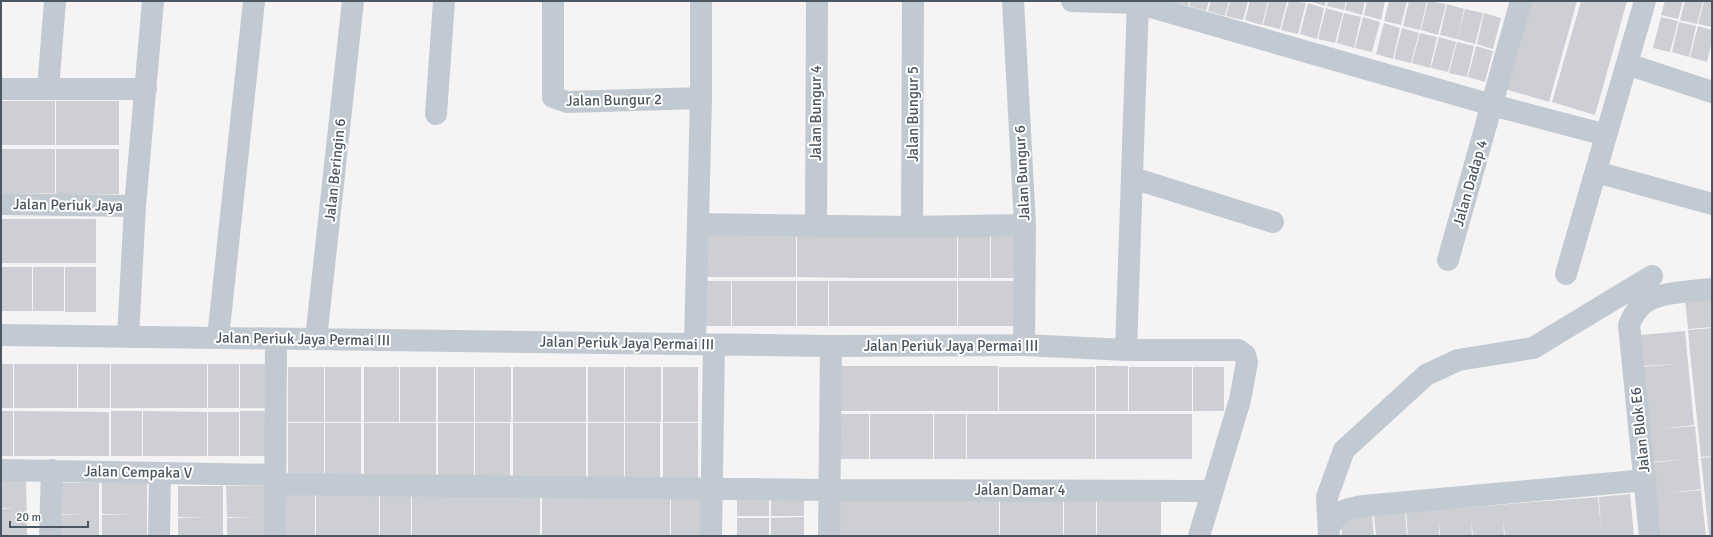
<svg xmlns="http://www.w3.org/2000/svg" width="1713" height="537" viewBox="0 0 1713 537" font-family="Signika,sans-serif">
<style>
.building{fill:#cdcfd5}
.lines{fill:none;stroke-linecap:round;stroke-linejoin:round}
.street{stroke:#c1cad2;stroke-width:22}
.labels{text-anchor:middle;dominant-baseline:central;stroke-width:4;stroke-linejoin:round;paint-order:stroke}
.street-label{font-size:15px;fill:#4a5661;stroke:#fff}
</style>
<rect width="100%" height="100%" fill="#f5f3f3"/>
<path class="building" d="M 1169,1 L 1189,1 L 1188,6 Z
M 1191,1 L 1209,1 L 1206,11 L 1189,6 Z
M 1211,1 L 1229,1 L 1225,16 L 1208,11 Z
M 1230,1 L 1248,1 L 1243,20 L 1226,16 Z
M 1250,1 L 1268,1 L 1262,25 L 1245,20 Z
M 1269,1 L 1287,1 L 1280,29 L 1263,25 Z
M 1289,1 L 1306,3 L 1298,34 L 1281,30 Z
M 1309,1 L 1326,1 L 1325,6 Z
M 1328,1 L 1346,1 L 1344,10 L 1327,6 Z
M 1347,1 L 1365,1 L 1362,15 L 1345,10 Z
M 1367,1 L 1385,1 L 1381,20 L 1364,15 Z
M 1389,1 L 1407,1 L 1401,25 L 1384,21 Z
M 1409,1 L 1427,1 L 1420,30 L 1403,26 Z
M 1428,1 L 1446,4 L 1438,35 L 1421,30 Z
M 1530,1 L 1577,1 L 1549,102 L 1505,89 Z
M 1581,1 L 1627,1 L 1595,115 L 1552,102 Z
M 1665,1 L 1683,1 L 1678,19 L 1661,15 Z
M 1685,1 L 1703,1 L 1697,24 L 1680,20 Z
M 1704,1 L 1712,1 L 1712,27 L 1698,24 Z
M 1308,3 L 1324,8 L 1317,39 L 1300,34 Z
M 1447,4 L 1464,9 L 1457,39 L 1440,35 Z
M 1326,8 L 1343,13 L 1335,43 L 1318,39 Z
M 1465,9 L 1483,13 L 1475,44 L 1457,39 Z
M 1344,13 L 1361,17 L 1354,48 L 1337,43 Z
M 1484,13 L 1501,18 L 1493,49 L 1477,44 Z
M 1363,17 L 1380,22 L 1372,52 L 1355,48 Z
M 1661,17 L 1678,21 L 1670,52 L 1653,48 Z
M 1679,22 L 1696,26 L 1689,57 L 1672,52 Z
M 1384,23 L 1400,28 L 1393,59 L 1376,54 Z
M 1698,26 L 1712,30 L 1712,41 L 1707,62 L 1690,57 Z
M 1402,28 L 1419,33 L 1411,63 L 1394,59 Z
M 1420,33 L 1437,37 L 1430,68 L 1412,63 Z
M 1439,37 L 1456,42 L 1448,72 L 1431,68 Z
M 1457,42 L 1474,46 L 1467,77 L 1449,73 Z
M 1476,46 L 1493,51 L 1485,82 L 1468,77 Z
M 1,101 L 55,101 L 55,145 L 1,145 Z
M 56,101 L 119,101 L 119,145 L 56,145 Z
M 1,149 L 55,149 L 55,193 L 1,193 Z
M 56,149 L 119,149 L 119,194 L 56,194 Z
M 1,219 L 96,219 L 96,263 L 1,263 Z
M 700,233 L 796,233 L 796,277 L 700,277 Z
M 797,233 L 861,233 L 861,278 L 797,277 Z
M 861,233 L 957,233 L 957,278 L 861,278 Z
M 958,233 L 990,233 L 990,278 L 958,278 Z
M 991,233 L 1022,233 L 1022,278 L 991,278 Z
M 1,267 L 32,267 L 32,311 L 1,311 Z
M 33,267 L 64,267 L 64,311 L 33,311 Z
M 65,267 L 96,267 L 96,312 L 65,312 Z
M 700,281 L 731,281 L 731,326 L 700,326 Z
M 732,281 L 796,281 L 796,326 L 732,326 Z
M 797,281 L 828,281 L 828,326 L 797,326 Z
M 829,281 L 957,281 L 957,326 L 829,326 Z
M 958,281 L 1022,281 L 1022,326 L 958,326 Z
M 1712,295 L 1712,327 L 1688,329 L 1685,298 Z
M 1712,328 L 1712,360 L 1691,362 L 1688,330 Z
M 1685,331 L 1694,425 L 1661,429 L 1695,426 L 1701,489 L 1669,493 L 1701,490 L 1706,536 L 1661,536 L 1653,463 L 1684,459 L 1653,462 L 1643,367 L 1675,364 L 1643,366 L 1640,335 Z
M 1712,360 L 1712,456 L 1701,457 L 1691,362 Z
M 1,364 L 13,364 L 13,408 L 1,408 Z
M 14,364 L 77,364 L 77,408 L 14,408 Z
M 78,364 L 110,364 L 110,408 L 78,408 Z
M 111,364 L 207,364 L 207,408 L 111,408 Z
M 208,364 L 239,364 L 239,408 L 208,408 Z
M 240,364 L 271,364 L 271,408 L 240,408 Z
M 838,366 L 998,366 L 998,411 L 838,411 Z
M 1096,366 L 1128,366 L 1128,411 L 1096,411 Z
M 288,367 L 324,367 L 324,422 L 288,422 Z
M 325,367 L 361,367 L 361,422 L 325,422 Z
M 364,367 L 399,367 L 399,422 L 364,422 Z
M 400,367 L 436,367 L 436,422 L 400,422 Z
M 438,367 L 474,367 L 474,422 L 438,422 Z
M 475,367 L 511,367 L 511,422 L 475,422 Z
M 513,367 L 549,367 L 549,422 L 513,422 Z
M 549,367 L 586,367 L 586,422 L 549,422 Z
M 588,367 L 624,367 L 624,422 L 588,422 Z
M 625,367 L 661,367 L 661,422 L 625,422 Z
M 663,367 L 698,367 L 698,422 L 663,422 Z
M 999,367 L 1063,367 L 1063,411 L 999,411 Z
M 1063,367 L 1095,367 L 1095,411 L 1063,411 Z
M 1129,367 L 1192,367 L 1192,411 L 1129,411 Z
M 1193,367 L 1224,367 L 1224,411 L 1193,411 Z
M 1,411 L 13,411 L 13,456 L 1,456 Z
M 14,411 L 109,412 L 109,456 L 14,456 Z
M 111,411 L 142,411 L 142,456 L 111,456 Z
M 143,411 L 207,412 L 207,456 L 143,456 Z
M 240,411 L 271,411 L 271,456 L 240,456 Z
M 208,412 L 239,412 L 239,456 L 208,456 Z
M 838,414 L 869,414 L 869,459 L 838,459 Z
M 870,414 L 933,414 L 933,459 L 870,459 Z
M 934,414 L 966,414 L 966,459 L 934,459 Z
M 967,414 L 1095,414 L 1095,459 L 967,459 Z
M 1096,414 L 1192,414 L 1192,459 L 1096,459 Z
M 288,423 L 324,423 L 324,478 L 288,478 Z
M 325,423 L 361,423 L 361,478 L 325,478 Z
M 364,423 L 436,423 L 436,478 L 364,478 Z
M 438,423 L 474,423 L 474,478 L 438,478 Z
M 475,423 L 510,423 L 510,478 L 475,478 Z
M 513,423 L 549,423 L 549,478 L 513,478 Z
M 549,423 L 586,423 L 586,478 L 549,478 Z
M 588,423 L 624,423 L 624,478 L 588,478 Z
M 625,423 L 660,423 L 660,478 L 625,478 Z
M 663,423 L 698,423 L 698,478 L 663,478 Z
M 1712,457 L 1712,536 L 1709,536 L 1701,458 Z
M 1,477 L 26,477 L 27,536 L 1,536 L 1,509 L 14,509 L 1,508 Z
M 147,482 L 147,536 L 102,536 L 102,515 L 134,514 L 102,514 L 102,483 Z
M 53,483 L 99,483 L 99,536 L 54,536 L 53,515 L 86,514 L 53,514 Z
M 178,486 L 223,486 L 223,536 L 178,536 L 178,518 L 210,517 L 178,517 Z
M 226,486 L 271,486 L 271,536 L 227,536 L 227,518 L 259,517 L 227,517 Z
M 283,493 L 315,493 L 315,536 L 283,536 Z
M 316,493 L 379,493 L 379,536 L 316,536 Z
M 380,493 L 411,493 L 411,536 L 380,536 Z
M 412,493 L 540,493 L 540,536 L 412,536 Z
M 542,493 L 670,493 L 670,536 L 542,536 Z
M 671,493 L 702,493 L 702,536 L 671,536 Z
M 1630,494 L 1634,536 L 1537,536 L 1535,515 L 1537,536 L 1505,536 L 1503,520 L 1504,536 L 1473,536 L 1471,520 L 1472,536 L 1440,536 L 1439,522 L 1439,536 L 1408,536 L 1406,512 L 1598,497 L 1601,528 L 1599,497 Z
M 804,498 L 804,516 L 771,516 L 771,499 Z
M 737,499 L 769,499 L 769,516 L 737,516 Z
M 839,500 L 999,500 L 999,536 L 839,536 Z
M 1000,500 L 1063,500 L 1063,536 L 1000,536 Z
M 1064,500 L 1096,500 L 1096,536 L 1064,536 Z
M 1097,500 L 1129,500 L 1129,536 L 1097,536 Z
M 1129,500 L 1161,500 L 1161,536 L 1129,536 Z
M 1405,512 L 1407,536 L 1376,536 L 1374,515 Z
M 1372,515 L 1374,536 L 1342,536 L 1341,518 Z
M 804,517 L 804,535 L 771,535 L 771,518 Z
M 737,518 L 769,518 L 769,535 L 737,536 Z"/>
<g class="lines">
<path class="street" d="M 553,1 L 553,97 L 567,102 L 701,98
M 1013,1 L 1025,225 L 1024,345
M 1072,1 L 1137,3 L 1492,105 L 1606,135
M 1627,64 L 1712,92
M 1,89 L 146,89
M 48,89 L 55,1
M 436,114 L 444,1
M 1596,172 L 1712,204
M 1133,178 L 1273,222
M 1,204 L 135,206
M 698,224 L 912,227 L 1025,225
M 816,225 L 817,1
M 912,227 L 913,1
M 1448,260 L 1521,1
M 1566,274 L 1645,1
M 1,335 L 831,346 L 1024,345 L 1126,350 L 1238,350 L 1245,355 L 1247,362 L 1240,400 L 1199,536
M 128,337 L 135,206 L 153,1
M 218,338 L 254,1
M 316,339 L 353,1
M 695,344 L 701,98 L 701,1
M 1126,350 L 1138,1
M 1,470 L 275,475
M 275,484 L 829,490 L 1212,491
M 1329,528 C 1338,510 1343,510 1363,506 L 1646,480
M 50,536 L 52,470
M 159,536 L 160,473
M 275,536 L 276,339
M 711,536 L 714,345
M 829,536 L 831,346
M 1329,536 L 1327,497 L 1344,450 L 1426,375 L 1458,360 L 1533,348 L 1652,276
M 1650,536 L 1629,325 C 1632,317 1636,310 1643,304 C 1657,292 1693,291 1712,289"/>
</g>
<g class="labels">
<g class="street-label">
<text transform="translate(614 100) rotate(-1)">Jalan Bungur 2</text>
<text transform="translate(816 113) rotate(-90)">Jalan Bungur 4</text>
<text transform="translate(913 114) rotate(-90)">Jalan Bungur 5</text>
<text transform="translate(335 170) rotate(-84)">Jalan Beringin 6</text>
<text transform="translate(1022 173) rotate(-93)">Jalan Bungur 6</text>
<text transform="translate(1470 183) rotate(-74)">Jalan Dadap 4</text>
<text transform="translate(68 205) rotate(1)">Jalan Periuk Jaya</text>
<text transform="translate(303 339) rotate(1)">Jalan Periuk Jaya Permai III</text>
<text transform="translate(627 343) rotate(1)">Jalan Periuk Jaya Permai III</text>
<text x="951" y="346">Jalan Periuk Jaya Permai III</text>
<text transform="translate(1640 430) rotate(-96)">Jalan Blok E6</text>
<text transform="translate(138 472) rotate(1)">Jalan Cempaka V</text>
<text x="1020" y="490">Jalan Damar 4</text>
</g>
</g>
<rect width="1713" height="537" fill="none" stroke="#4a5661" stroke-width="4"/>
<path d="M10 521v6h78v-6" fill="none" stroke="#4a5661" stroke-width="2"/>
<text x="16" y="521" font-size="12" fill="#4a5661" stroke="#ffffff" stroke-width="3" paint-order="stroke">20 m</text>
</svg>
